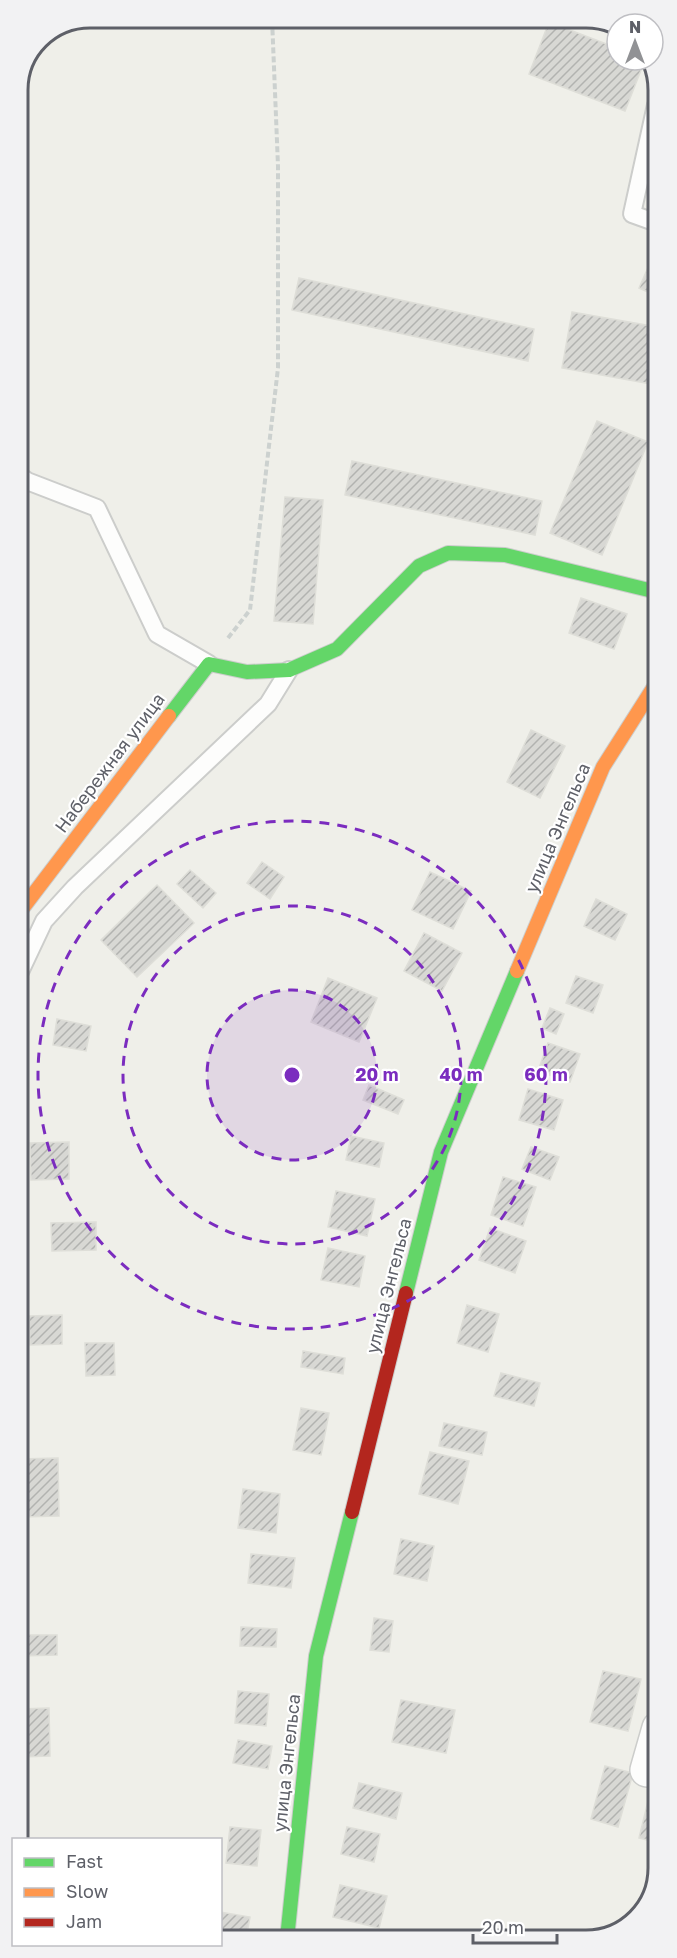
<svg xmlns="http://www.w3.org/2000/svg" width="677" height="1958" font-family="'Golos Text',sans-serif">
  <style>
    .building { fill: url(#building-hatch); stroke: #deded8; stroke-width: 1.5 }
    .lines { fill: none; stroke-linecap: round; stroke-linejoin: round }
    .lane-casing { stroke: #cccdcb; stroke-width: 20 }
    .street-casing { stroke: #cccdcb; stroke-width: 36 }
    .fast-casing { stroke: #cccdcc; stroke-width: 16 }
    .slow-casing { stroke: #cccdcc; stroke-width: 16 }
    .jam-casing { stroke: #cccdcc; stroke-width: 16 }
    .path { stroke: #ccd1cf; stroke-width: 4; stroke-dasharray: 6 3; stroke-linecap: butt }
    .lane { stroke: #fdfdfc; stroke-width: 16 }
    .street { stroke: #fdfdfc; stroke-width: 33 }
    .fast { stroke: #63d668; stroke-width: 14 }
    .slow { stroke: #ff974d; stroke-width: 14 }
    .jam { stroke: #b3261e; stroke-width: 14 }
    .ring { fill: none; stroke: #7b2cbf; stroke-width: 3; stroke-dasharray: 10 8 }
    .labels { text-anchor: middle; stroke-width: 4.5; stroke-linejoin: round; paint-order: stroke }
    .street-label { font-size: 18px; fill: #5e6068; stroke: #fff }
    .rim { fill: none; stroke: #5e6068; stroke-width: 3 }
    .centre { fill: #7b2cbf; stroke: #fff; stroke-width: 3 }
    .ring-label { font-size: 18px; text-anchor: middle; font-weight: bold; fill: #7b2cbf; stroke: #fff; stroke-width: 4.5; stroke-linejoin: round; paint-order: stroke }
  </style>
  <defs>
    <pattern id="building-hatch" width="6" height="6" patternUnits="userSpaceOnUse" patternTransform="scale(1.5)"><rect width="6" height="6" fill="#d8d8d4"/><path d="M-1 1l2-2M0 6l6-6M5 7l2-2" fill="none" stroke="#b2b3b0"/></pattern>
  </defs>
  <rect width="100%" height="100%" fill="#efefe9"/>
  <g class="building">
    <polygon points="549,22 617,48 617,60 645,60 625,111 529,74"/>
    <polygon points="657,247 657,296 639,288"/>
    <polygon points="299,278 534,329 528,361 292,310"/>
    <polygon points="572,312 657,327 657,385 562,368"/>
    <polygon points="597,421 648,442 602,555 550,533"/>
    <polygon points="352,461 542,501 535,535 345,495"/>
    <polygon points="285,497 323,500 313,624 274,621"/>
    <polygon points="581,598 627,614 614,649 569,633"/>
    <polygon points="531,730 565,746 540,798 507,782"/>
    <polygon points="657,742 657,757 652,755"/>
    <polygon points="262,862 284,877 270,899 247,883"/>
    <polygon points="190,870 216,893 203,908 177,884"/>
    <polygon points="430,872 471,891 453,929 412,910"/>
    <polygon points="157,885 194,923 137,977 101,940"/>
    <polygon points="596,899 627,914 615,940 584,926"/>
    <polygon points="424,933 462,953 442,991 404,971"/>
    <polygon points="576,976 603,985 593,1013 566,1003"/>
    <polygon points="328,978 377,998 359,1042 311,1022"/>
    <polygon points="550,1008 564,1014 556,1034 542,1028"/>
    <polygon points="57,1019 91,1026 86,1051 53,1045"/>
    <polygon points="548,1043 580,1054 570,1082 538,1071"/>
    <polygon points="369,1085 404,1100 398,1114 363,1100"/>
    <polygon points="528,1089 563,1100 554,1130 519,1120"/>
    <polygon points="351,1136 384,1143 379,1167 346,1160"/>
    <polygon points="69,1142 69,1179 31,1180 30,1143"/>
    <polygon points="531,1147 559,1157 550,1180 522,1169"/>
    <polygon points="503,1177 536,1187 523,1226 491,1215"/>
    <polygon points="336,1191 375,1199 367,1236 328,1227"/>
    <polygon points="96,1222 96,1250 52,1251 51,1223"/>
    <polygon points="490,1228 526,1241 515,1273 479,1260"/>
    <polygon points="328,1248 365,1256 359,1287 321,1280"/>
    <polygon points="467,1305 499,1314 488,1352 457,1343"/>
    <polygon points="62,1315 62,1344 30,1345 29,1316"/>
    <polygon points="85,1343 114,1343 115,1375 86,1376"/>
    <polygon points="303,1351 345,1358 343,1374 301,1367"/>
    <polygon points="501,1373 540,1383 534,1406 494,1396"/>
    <polygon points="301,1408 329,1413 321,1455 293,1450"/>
    <polygon points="444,1423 487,1432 482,1455 439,1446"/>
    <polygon points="430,1452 469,1461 458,1504 419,1494"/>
    <polygon points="58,1458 59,1516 20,1517 20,1459"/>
    <polygon points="243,1489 280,1494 276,1533 238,1528"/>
    <polygon points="401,1539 434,1546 427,1581 394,1574"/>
    <polygon points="251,1554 295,1558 291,1588 248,1583"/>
    <polygon points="374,1618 393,1621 389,1652 370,1650"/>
    <polygon points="241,1627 277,1629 276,1647 240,1646"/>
    <polygon points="20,1635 57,1635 57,1655 20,1656"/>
    <polygon points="603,1671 641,1679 628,1731 590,1722"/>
    <polygon points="238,1691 269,1694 266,1726 235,1723"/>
    <polygon points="401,1700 455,1710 446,1753 392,1742"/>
    <polygon points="49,1708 50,1756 20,1757 20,1709"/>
    <polygon points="238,1740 272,1746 268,1769 233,1763"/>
    <polygon points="605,1766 633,1773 618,1827 591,1819"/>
    <polygon points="359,1783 402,1793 396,1819 353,1808"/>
    <polygon points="651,1789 659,1791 659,1843 639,1838"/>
    <polygon points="230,1827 261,1830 257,1866 226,1863"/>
    <polygon points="347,1827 380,1834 374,1862 341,1854"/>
    <polygon points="340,1885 387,1896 379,1928 333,1917"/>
    <polygon points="220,1912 250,1917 246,1939 220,1938"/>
  </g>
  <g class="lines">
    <g class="lane-casing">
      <g id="lane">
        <polyline points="656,105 632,214 657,223"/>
        <polyline points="19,475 27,481 97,508 157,634 209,664"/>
        <polyline points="19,974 44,921 75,887 268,704 289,670"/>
      </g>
    </g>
    <g class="street-casing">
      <polyline id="street" points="647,1770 659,1728"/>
    </g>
    <g class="fast-casing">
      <g id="fast">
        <polyline points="169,716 209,664 247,672 289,670 337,649 419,566 448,553 505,555 657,592"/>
        <polyline points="406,1293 441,1152 517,971"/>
        <polyline points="287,1939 316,1656 352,1512"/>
      </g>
    </g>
    <g class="slow-casing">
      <g id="slow">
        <polyline points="19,913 169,716"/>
        <polyline points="517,971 603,767 657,682"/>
      </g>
    </g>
    <g class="jam-casing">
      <polyline id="jam" points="352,1512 406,1293"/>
    </g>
    <polyline class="path" points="228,638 250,610 278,368 278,166 272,18"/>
    <use href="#lane" class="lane"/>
    <use href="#street" class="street"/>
    <use href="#fast" class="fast"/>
    <use href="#slow" class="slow"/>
    <use href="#jam" class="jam"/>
  </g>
  <circle cx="292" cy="1075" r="85" fill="#7b2cbf" fill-opacity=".12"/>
  <g class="ring">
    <circle cx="292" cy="1075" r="85"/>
    <circle cx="292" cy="1075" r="169"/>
    <circle cx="292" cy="1075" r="254"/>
  </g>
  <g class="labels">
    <g class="street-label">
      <text transform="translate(110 763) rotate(-53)" y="6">Набережная улица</text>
      <text transform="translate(558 828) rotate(-67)" y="6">улица Энгельса</text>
      <text transform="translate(389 1286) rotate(-76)" y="6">улица Энгельса</text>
      <text transform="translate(287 1763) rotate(-84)" y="6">улица Энгельса</text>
    </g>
  </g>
  <path d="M0 0H677V1958H0ZM90 28H586A62 62 0 0 1 648 90V1868A62 62 0 0 1 586 1930H90A62 62 0 0 1 28 1868V90A62 62 0 0 1 90 28Z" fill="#f2f2f3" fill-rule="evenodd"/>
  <path class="rim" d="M90 28H586A62 62 0 0 1 648 90V1868A62 62 0 0 1 586 1930H90A62 62 0 0 1 28 1868V90A62 62 0 0 1 90 28Z"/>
  <circle cx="292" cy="1075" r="9" class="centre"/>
  <g class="ring-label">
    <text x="377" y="1081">20 m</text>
    <text x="461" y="1081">40 m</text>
    <text x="546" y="1081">60 m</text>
  </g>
  <rect x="12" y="1838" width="210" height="108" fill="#ffffff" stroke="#bfbfc3" stroke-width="1.5"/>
  <rect x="24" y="1858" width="30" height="9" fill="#63d668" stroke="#bfbfc3" stroke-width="1.5"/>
  <text x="66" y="1868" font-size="18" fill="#5e6068">Fast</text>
  <rect x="24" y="1888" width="30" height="9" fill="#ff974d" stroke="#bfbfc3" stroke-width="1.5"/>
  <text x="66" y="1898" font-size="18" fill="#5e6068">Slow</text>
  <rect x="24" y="1918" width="30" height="9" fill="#b3261e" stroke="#bfbfc3" stroke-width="1.5"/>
  <text x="66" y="1928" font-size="18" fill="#5e6068">Jam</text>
  <g transform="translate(635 42)"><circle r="28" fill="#ffffff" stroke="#bfbfc3" stroke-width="1.5"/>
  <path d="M0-4.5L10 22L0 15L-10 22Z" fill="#919295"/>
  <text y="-9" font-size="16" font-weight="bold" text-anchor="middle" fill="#5e6068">N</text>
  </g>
  <path d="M473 1934v9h84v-9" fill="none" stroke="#5e6068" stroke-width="3"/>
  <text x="482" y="1934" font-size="18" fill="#5e6068" stroke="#ffffff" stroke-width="4.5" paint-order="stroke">20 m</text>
</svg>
